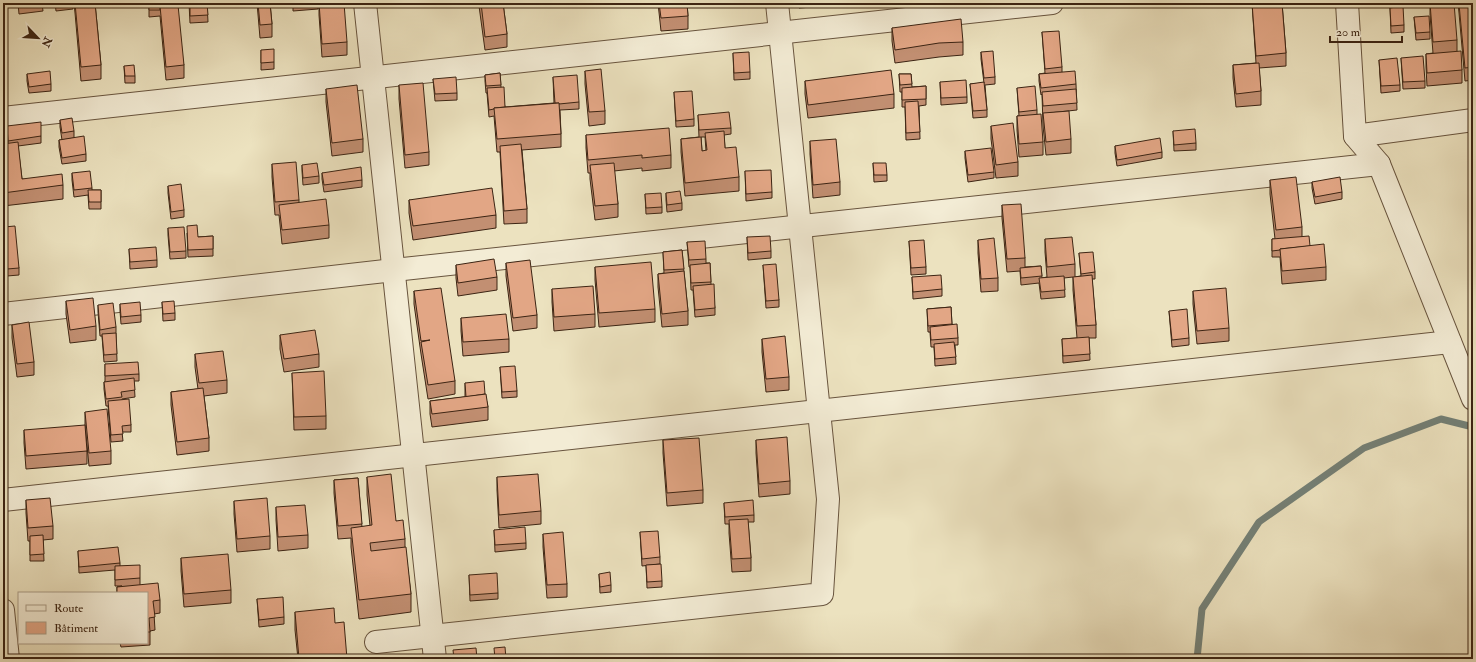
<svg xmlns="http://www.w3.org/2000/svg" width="1476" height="662" font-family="'IM FELL Double Pica',serif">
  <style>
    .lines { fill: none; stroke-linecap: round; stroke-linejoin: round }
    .stream { stroke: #748076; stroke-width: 7 }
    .minor-casing { stroke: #68543e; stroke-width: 24 }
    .minor { stroke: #f3ecd5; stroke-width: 22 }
    .wall { fill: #c28f72; stroke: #3c2413; fill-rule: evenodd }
    .building { fill: #e2a685; stroke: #3c2413 }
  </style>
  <rect width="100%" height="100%" fill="#ece2bf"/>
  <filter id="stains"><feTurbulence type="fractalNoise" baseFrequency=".005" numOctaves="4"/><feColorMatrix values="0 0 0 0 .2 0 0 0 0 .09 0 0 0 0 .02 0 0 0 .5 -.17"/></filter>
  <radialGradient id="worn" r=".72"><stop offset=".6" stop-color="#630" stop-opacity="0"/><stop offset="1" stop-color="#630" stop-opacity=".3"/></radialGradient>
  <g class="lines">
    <polyline class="stream" points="1197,659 1202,609 1259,522 1364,448 1441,419 1473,427"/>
    <g class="minor-casing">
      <g id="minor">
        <polyline points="365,3 435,659"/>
        <polyline points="1347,3 1355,136 1379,164 1473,399"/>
        <polyline points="3,118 1052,3"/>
        <polyline points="1355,136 1473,120"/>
        <polyline points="3,314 394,270 1379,164"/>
        <polyline points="3,500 1450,342"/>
        <polyline points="3,610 8,659"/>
        <polyline points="376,642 822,594 828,499 777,3"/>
      </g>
    </g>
    <use href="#minor" class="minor"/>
  </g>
  <g class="wall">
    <rect x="3" y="3" width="1" height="10"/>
    <polygon points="18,3 42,3 43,11 19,14"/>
    <polygon points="55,3 73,3 73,9 56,11"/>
    <polygon points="74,3 95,3 101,65 101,79 81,81 75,13"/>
    <polygon points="149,3 163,6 184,65 184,78 166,80 160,16 149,17"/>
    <polygon points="189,3 207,3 208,22 190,23"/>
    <polygon points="257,3 270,3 272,24 272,37 260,38"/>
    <polygon points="293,3 318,3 318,9 293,11"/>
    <polygon points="319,3 347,42 347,55 322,57 319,15"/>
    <polygon points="387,3 414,3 414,4 387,7"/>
    <polygon points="478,3 503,3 507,34 507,47 485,50 479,6 478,6"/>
    <polygon points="658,3 687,3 688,16 688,29 661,31"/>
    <polygon points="799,3 853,3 853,4 799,8"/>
    <polygon points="1252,3 1282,3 1286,53 1286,66 1259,68 1261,91 1261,105 1236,107 1233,78 1233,65 1256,63"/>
    <polygon points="1430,3 1457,40 1457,51 1462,70 1462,83 1427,86 1426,67 1426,54 1433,53 1430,15"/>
    <polygon points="1458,3 1473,3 1473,80 1465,81 1459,13"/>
    <polygon points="1390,8 1404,25 1404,32 1391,33"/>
    <polygon points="1414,17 1430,32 1430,39 1416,40"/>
    <polygon points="892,28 963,42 963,55 939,57 895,63 892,41"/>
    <polygon points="1042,32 1062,67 1062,72 1076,84 1077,110 1049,113 1071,139 1071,153 1046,155 1043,126 1042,94 1041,95 1039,81 1039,74 1045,73"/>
    <polygon points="261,50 274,62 274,69 261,70"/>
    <polygon points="981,52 995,77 995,84 985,85 987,110 987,117 973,118 970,84 984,83 981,59"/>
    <polygon points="733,53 750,72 750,79 734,80"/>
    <polygon points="1401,58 1425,81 1425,88 1403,89"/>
    <polygon points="1379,60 1400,85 1400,91 1381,93"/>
    <polygon points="124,66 135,76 135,83 125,83"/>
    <polygon points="585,71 605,111 605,124 589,126 585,84"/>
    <polygon points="500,73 501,87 505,107 554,103 553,77 579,102 579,109 560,110 561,134 561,147 522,150 527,209 527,223 504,224 500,152 497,152 494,116 489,117 487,93 486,93 485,81 485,75"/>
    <polygon points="27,74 51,84 51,91 29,93 27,81"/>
    <polygon points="899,74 911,74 912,87 926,86 926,105 919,106 920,139 906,140 905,107 902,107 902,92 900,92"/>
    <polygon points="433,79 457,93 457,100 435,101"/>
    <polygon points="805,81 894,94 894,108 808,118 805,94"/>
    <polygon points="940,82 967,97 967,103 941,105"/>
    <polygon points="399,85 429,152 429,165 405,168 399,99"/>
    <polygon points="1017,88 1037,110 1037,114 1043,142 1043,155 1019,157 1017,130 1017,116 1019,116"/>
    <polygon points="326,89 363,139 363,152 332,156 326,102"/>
    <polygon points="674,92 694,119 694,126 676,127"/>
    <path d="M698 115 731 128V134L724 135 725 148 739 177V191L685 196 681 152V139L699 137ZM701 137H705L706 151H702Z"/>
    <polygon points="60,120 74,131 74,138 62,140 86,154 86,161 62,164 59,147 59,140 62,140 60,127"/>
    <polygon points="7,126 41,136 41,143 18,146 22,179 63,185 63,199 3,206 3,144 8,143"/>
    <polygon points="991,126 1018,162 1018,176 996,178 991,139"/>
    <polygon points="1173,131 1196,143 1196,150 1174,151"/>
    <polygon points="586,135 671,155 671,168 642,171 642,168 614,171 618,204 618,217 595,220 590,179 590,173 588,173 586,148"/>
    <polygon points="810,141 840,182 840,195 813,198 810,154"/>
    <polygon points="1115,146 1162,152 1162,158 1117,166 1115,153"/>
    <polygon points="965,151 994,172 994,178 968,182 965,158"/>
    <polygon points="873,163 887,175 887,181 874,182"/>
    <polygon points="272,164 299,200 299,203 329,225 329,238 282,244 279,215 275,215 272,177"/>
    <polygon points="302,165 319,176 319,183 303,185 302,171"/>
    <polygon points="745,171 772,192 772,198 746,201"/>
    <polygon points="72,173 92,188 92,190 101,190 101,209 89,209 88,195 74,197 72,180"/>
    <polygon points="322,173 362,180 362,187 324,192 322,179"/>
    <polygon points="1270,180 1302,227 1302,237 1326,267 1326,280 1282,284 1280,257 1272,257 1272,239 1275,239 1270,194"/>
    <polygon points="1312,182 1342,192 1342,199 1315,204 1312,188"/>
    <polygon points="168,186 184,210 184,217 171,219 168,193"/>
    <polygon points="666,193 682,203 682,210 667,212 666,200"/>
    <polygon points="645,194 662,207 662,213 646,214"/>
    <polygon points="409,200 496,215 496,228 413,240 409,213"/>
    <polygon points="1002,205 1025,258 1025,267 1041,266 1042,278 1047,277 1045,252 1045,239 1075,264 1075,277 1081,276 1079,253 1095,272 1095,279 1092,279 1096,325 1096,338 1089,338 1090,360 1063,363 1062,339 1077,338 1073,290 1073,277 1064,278 1065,297 1041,299 1039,283 1021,285 1020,271 1007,272 1002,218"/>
    <polygon points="4,227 19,268 19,275 7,276"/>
    <polygon points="168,228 186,251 186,258 170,259 168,235"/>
    <polygon points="187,233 198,237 213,236 213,256 188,257"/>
    <polygon points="747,237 771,251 771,258 748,260"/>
    <polygon points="978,240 998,278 998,291 981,292 978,253"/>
    <polygon points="909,241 926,267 926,274 911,275"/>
    <polygon points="687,242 706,259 706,263 710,263 711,284 715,308 715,315 695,317 693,290 691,290 690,267 689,267"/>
    <polygon points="129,249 157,260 157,267 130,269"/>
    <polygon points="682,250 684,272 688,311 688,325 662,327 658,287 658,274 664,273 663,252"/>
    <polygon points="506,263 537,315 537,328 513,331 506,276"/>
    <polygon points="456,265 497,277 497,290 458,296 456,278"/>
    <polygon points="763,265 779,300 779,307 766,308"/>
    <polygon points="595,267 655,309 655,322 599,327 595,280"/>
    <polygon points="912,277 942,289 942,296 913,299"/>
    <polygon points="552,289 595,314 595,327 554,331 552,302"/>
    <polygon points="414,291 455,381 455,394 428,399 421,354 414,304"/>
    <polygon points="1193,291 1229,328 1229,341 1197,344 1193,304"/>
    <polygon points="66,301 96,326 96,340 70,343 66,314"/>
    <polygon points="162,302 175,313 175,320 163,321"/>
    <polygon points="120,304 141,315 141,322 121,324 120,311"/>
    <polygon points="98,305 116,327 116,334 117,361 104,362 102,336 100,336 98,312"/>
    <polygon points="951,307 952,325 958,338 958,345 955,345 956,364 935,366 934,347 931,347 930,332 928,332 927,309"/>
    <polygon points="1169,311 1189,338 1189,345 1172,347"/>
    <polygon points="461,318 509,339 509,352 463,356 461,331"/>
    <polygon points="12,325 34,362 34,375 17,377 12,338"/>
    <polygon points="280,335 319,354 319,367 284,372 280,349"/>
    <polygon points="762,339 789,377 789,390 766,392 762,352"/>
    <polygon points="195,354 227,380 227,393 204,396 209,438 209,451 177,455 171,405 171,392 198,389 195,367"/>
    <polygon points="105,364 139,374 139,381 134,381 135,397 122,399 131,425 131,432 122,432 123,441 111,442 108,406 106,406 104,389 104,382 105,382"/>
    <polygon points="500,367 517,391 517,397 502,398"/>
    <polygon points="292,373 326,416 326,429 294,430"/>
    <polygon points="465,383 485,394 488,407 488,420 432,427 430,414 430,401 465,397"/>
    <polygon points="85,412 111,451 111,464 89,466 85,425"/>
    <polygon points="24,430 87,451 87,464 26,469 24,443"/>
    <polygon points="663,440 703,490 703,503 667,506 663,453"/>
    <polygon points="756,440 790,481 790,494 759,497 756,453"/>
    <polygon points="367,477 396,521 405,539 405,547 411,594 411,612 359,619 351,547 351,538 338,539 334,493 334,480 358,478 362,527 370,526 367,495"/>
    <polygon points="497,477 541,511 541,524 499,528 497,490"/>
    <polygon points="26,500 53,526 53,539 43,540 44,561 30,561 30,541 28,541 26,513"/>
    <polygon points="234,501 270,536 270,549 237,552 234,514"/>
    <polygon points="724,503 754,515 754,522 748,522 751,558 751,571 732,572 729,533 729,524 725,524"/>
    <polygon points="276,507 308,535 308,548 278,551 276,520"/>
    <polygon points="494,530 526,543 526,549 495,552"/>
    <polygon points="640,532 660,557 660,564 642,566"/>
    <polygon points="543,534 567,584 567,597 547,598 543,547"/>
    <polygon points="78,551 120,563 120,566 140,578 140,585 160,600 160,613 154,614 155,630 150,631 150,645 121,647 120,643 147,643 147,593 117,593 117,587 122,586 115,586 115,570 79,573"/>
    <polygon points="181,558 231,590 231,603 184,607 181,571"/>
    <polygon points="646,565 662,581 662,587 647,588"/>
    <polygon points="599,574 611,585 611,592 600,593"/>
    <polygon points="469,575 498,593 498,599 470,601"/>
    <polygon points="257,599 284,617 284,624 259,627"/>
    <polygon points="295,612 347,659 298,659 295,630"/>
  </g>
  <g class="building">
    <polygon points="19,3 42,3 43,4 19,7"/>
    <polygon points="56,3 68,3 56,4"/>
    <polygon points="75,3 95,3 101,65 81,67"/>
    <polygon points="149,3 163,3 163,6 160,6 160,10 149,10"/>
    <polygon points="190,3 207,3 208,15 190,16"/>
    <polygon points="258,3 270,3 272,24 260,25"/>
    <polygon points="293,3 307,3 293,4"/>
    <polygon points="319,3 344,3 347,42 322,44"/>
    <polygon points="481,3 503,3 507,34 485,37"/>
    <polygon points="659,3 687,3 688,16 661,18"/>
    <polygon points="1252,3 1282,3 1286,53 1256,56"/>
    <polygon points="1430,3 1454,3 1457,40 1433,42"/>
    <polygon points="1458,3 1466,3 1459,4 1459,7"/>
    <polygon points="1466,3 1473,3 1473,67 1465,68 1459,4"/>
    <polygon points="178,5 184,65 166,67 160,6"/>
    <polygon points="1403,6 1404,25 1391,26 1390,8"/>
    <polygon points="1429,16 1430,32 1416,33 1414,17"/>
    <polygon points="961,19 963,42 939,43 895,50 892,28"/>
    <polygon points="1059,31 1062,67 1045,69 1042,32"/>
    <polygon points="274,49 274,62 261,63 261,50"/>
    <polygon points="993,51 995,77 984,78 981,52"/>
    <polygon points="1461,51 1462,70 1427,73 1426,54"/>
    <polygon points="749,52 750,72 734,73 733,53"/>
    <polygon points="1423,56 1425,81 1403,82 1401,58"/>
    <polygon points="1397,58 1400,85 1381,86 1379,60"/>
    <polygon points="1259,63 1261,91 1236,94 1233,65"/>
    <polygon points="134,65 135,76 125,76 124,66"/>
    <polygon points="601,69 605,111 589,112 585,71"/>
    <polygon points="891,70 894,94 808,105 805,81"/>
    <polygon points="50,71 51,84 29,87 27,74"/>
    <polygon points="1075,71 1076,84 1041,88 1039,74"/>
    <polygon points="500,73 501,85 486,86 485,75"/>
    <polygon points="899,74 911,74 912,84 900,85"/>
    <polygon points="577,75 579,102 559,104 559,103 555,103 553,77"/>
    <polygon points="456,77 457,93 435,94 433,79"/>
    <polygon points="966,80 967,97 941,98 940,82"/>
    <polygon points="984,82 987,110 973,111 970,84"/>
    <polygon points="423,83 429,152 405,155 399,85"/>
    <polygon points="357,85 363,139 332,143 326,89"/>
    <polygon points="926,86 926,99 902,100 902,88"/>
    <polygon points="1035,86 1037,110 1019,112 1017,88"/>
    <polygon points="504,87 505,107 494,108 494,109 489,110 487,88"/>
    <polygon points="1076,89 1077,103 1043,106 1042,92"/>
    <polygon points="692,91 694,119 676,121 674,92"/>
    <polygon points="918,101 920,132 906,133 905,102"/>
    <polygon points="559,103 561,134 497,139 494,108"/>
    <polygon points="1069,111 1071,139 1046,142 1043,113"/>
    <polygon points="729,112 731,128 699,130 698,115"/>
    <polygon points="1041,114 1043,142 1019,144 1017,116"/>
    <polygon points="72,118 74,131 62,133 60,120"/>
    <polygon points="41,122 41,136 8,141 7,126"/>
    <polygon points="1013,123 1018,162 996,165 991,126"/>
    <polygon points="669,128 671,155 642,158 642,155 588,160 586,135"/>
    <polygon points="1195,129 1196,143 1174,145 1173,131"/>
    <polygon points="724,131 725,148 736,147 739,177 685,183 681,139 701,137 702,151 707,150 705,133"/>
    <polygon points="84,136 86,154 62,158 59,140"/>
    <polygon points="1160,138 1162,152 1117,160 1115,146"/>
    <polygon points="836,139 840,182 813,185 810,141"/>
    <polygon points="18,142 22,179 62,174 63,185 3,193 3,144"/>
    <polygon points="521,144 527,209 504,211 500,146"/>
    <polygon points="991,148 994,172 968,175 965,151"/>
    <polygon points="296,162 299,200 275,202 272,164"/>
    <polygon points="317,163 319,176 303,178 302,165"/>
    <polygon points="614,163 618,204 595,206 590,165"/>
    <polygon points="873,163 886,163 887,175 874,175"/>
    <polygon points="361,167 362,180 324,185 322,173"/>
    <polygon points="771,170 772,192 746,194 745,171"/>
    <polygon points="90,171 92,188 74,190 72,173"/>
    <polygon points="1296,177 1302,227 1276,230 1270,180"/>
    <polygon points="1340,177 1342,192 1315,197 1312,182"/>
    <polygon points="181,184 184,210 171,212 168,186"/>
    <polygon points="492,188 496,215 413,226 409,200"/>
    <polygon points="88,190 101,190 101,202 89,202"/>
    <polygon points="680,191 682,203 667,205 666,193"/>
    <polygon points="661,193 662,207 646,208 645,194"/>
    <polygon points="326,199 329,225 282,230 279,205"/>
    <polygon points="1021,204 1025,258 1007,259 1002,205"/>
    <polygon points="197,225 198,237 213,236 213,249 188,250 187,226"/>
    <polygon points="15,226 19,268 7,269 4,227"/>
    <polygon points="184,227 186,251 170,252 168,228"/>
    <polygon points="770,236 771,251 748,253 747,237"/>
    <polygon points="1309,236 1310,246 1280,249 1280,250 1272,251 1272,239"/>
    <polygon points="1072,237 1075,264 1047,267 1045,239"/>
    <polygon points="994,238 998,278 981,279 978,240"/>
    <polygon points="924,240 926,267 911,268 909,241"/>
    <polygon points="705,241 706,259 689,260 687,242"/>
    <polygon points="1324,244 1326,267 1282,271 1280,249"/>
    <polygon points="156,247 157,260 130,262 129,249"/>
    <polygon points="682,250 684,269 664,270 663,252"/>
    <polygon points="1093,252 1095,272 1081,274 1079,253"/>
    <polygon points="494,259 497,277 458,283 456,265"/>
    <polygon points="530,260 537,315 513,318 506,263"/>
    <polygon points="651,262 655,309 599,313 595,267"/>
    <polygon points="710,263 711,282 691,283 690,265"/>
    <polygon points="776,264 779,300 766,301 763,265"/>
    <polygon points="1041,266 1042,276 1021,278 1020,268"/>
    <polygon points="684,271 688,311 662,314 658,274"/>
    <polygon points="941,275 942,289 913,292 912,277"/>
    <polygon points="1092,275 1096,325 1077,326 1073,277"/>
    <polygon points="1064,276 1065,290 1041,292 1039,278"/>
    <polygon points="714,284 715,308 695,310 693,286"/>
    <polygon points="593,286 595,314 554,317 552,289"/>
    <polygon points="441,288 455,381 428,385 421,342 430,340 421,341 414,291"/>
    <polygon points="1226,288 1229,328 1197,331 1193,291"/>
    <polygon points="93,298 96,326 70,330 66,301"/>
    <polygon points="174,301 175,313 163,314 162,302"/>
    <polygon points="140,302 141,315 121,317 120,304"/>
    <polygon points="113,303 116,327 100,330 98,305"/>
    <polygon points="951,307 952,324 928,326 927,309"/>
    <polygon points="1187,309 1189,338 1172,340 1169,311"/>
    <polygon points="506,314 509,339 463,342 461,318"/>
    <polygon points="29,322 34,362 17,364 12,325"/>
    <polygon points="957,324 958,338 931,340 930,327"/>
    <polygon points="315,330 319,354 284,359 280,335"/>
    <polygon points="116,333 117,354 104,355 102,334"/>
    <polygon points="785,336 789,377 766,379 762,339"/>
    <polygon points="1089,337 1090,354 1063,356 1062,339"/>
    <polygon points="954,342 956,357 935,359 934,344"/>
    <polygon points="223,351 227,380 199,383 195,354"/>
    <polygon points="138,362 139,374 105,376 105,364"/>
    <polygon points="515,366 517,391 502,392 500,367"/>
    <polygon points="324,371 326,416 294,417 292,373"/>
    <polygon points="134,378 135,390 121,392 122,397 106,399 104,382"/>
    <polygon points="484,381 485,394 466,397 465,383"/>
    <polygon points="203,388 209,438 177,442 171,392"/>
    <polygon points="486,394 488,407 432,414 430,401"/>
    <polygon points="129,399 131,425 122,426 123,434 111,435 108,401"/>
    <polygon points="107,409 111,451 89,453 85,412"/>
    <polygon points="85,425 87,451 26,456 24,430"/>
    <polygon points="787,437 790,481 759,484 756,440"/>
    <polygon points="699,438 703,490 667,493 663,440"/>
    <polygon points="391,474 396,521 403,520 405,539 370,543 371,551 406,547 411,594 359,600 351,528 372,525 367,477"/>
    <polygon points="538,474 541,511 499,515 497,477"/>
    <polygon points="358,478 362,524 338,526 334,480"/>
    <polygon points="50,498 53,526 28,528 26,500"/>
    <polygon points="267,498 270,536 237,539 234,501"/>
    <polygon points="753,500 754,515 725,517 724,503"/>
    <polygon points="305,505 308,535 278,537 276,507"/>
    <polygon points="748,519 751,558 732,559 729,520"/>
    <polygon points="525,527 526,543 495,545 494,530"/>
    <polygon points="658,531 660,557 642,559 640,532"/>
    <polygon points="563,532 567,584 547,585 543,534"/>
    <polygon points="43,535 44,554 30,555 30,536"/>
    <polygon points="118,547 120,563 79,567 78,551"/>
    <polygon points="228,554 231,590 184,594 181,558"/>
    <polygon points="661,564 662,581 647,582 646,565"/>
    <polygon points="140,565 140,578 115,580 115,566"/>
    <polygon points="610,572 611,585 600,587 599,574"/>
    <polygon points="497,573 498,593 470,595 469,575"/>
    <polygon points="158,583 160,600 153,601 155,617 149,618 150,632 147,632 147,593 117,593 117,587"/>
    <polygon points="283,597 284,617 259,620 257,599"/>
    <polygon points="334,608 335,623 344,622 347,659 299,659 295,612"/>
    <polygon points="505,647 506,659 495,659 494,648"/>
    <polygon points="476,648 477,659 454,659 453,650"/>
  </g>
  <rect width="1476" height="662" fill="none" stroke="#ece2bf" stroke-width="16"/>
  <rect x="4" y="4" width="1468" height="654" fill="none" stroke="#3c2413" stroke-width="2"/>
  <rect x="8" y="8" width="1460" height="646" fill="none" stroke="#3c2413"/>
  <rect x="18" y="592" width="130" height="52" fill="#f3ecd5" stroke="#aa9c87"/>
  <rect x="26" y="605" width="20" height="6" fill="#f3ecd5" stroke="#aa9c87"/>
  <text x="54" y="612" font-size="12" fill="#3c2413">Route</text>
  <rect x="26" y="622" width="20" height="12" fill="#e2a685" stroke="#aa9c87"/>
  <text x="54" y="632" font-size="12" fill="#3c2413">Bâtiment</text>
  <g transform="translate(38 38) rotate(115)" stroke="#f3ecd5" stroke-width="3" paint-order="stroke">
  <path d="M0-3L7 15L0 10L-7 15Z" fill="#3c2413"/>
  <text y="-6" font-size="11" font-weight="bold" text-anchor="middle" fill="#3c2413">N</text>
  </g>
  <path d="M1330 36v6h72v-6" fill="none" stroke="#3c2413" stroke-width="2"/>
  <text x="1336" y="36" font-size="12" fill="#3c2413" stroke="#f3ecd5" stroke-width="3" paint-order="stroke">20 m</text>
  <rect width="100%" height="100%" filter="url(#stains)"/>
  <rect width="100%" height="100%" fill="url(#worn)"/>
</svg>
